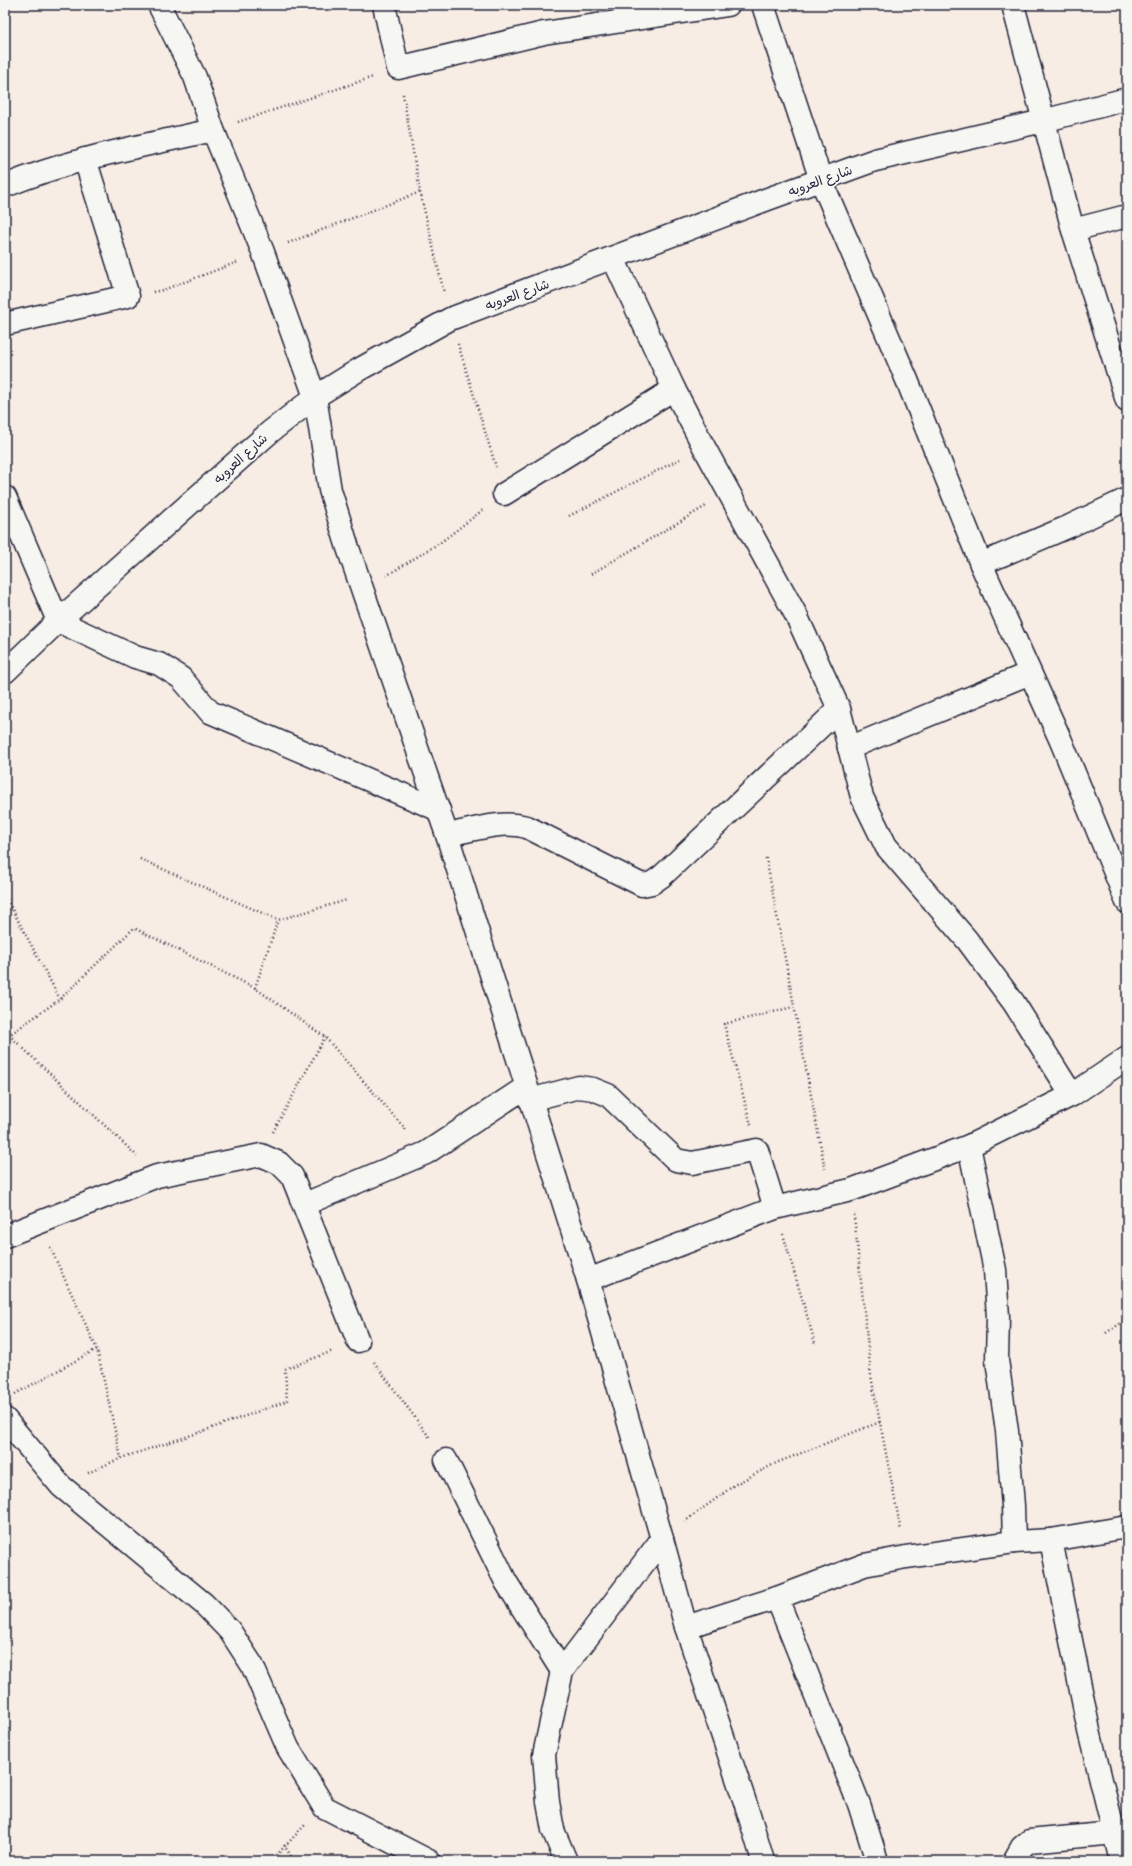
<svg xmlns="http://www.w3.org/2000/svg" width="1132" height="1866" font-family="'Balsamiq Sans','Playpen Sans Arabic',sans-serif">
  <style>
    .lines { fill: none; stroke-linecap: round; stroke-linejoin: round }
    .minor-casing { stroke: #22223b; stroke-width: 25 }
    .path { stroke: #22223b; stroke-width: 2.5; stroke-dasharray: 1 3; stroke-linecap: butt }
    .minor { stroke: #f6f6f2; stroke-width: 22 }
    .labels { text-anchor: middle; stroke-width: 3.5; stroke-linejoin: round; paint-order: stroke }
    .street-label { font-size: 13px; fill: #22223b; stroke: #f6f6f2 }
  </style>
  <rect width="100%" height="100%" fill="#f7ede4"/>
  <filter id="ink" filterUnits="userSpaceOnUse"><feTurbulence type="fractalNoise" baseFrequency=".025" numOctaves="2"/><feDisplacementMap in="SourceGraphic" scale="8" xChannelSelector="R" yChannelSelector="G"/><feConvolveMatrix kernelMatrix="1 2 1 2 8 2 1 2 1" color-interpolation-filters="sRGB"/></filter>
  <g filter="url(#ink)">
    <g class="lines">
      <g class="minor-casing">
        <g id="minor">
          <polyline points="159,5 195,77 213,130 263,252 315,397 330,490 348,548 447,835 588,1280 662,1539 686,1627 748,1811 763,1861"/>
          <polyline points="384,5 398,68 544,33 728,5"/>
          <polyline points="763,5 821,180 907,380 981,564 1061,741 1127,902"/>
          <polyline points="1013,5 1073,230 1127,401"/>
          <path d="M5 186C72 158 143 146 213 130"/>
          <polyline points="1073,230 1127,216"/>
          <polyline points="613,258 674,389 704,447 796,615 839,709 862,797 886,846 967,940 1014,1003 1072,1095"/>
          <polyline points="5,324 128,296 85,159"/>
          <polyline points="504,494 674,389"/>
          <polyline points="5,497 58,621 135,657 159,664 181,678 210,712 439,810"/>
          <polyline points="981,564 1070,526 1127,499"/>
          <polyline points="5,672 58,621 270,432 315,397 360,369 450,319 765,200 875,160 1043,121 1127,99"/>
          <polyline points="849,748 1030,673"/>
          <path d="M447 835C474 830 500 820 527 827L642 885 652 883 662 876 839 709"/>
          <polyline points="530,1100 579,1087 593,1089 608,1095 676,1160 692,1163 757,1150 775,1208"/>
          <polyline points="969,1146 995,1270 998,1317 997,1360 1007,1431 1013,1506 1014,1542"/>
          <polyline points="305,1204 426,1153 526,1087"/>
          <polyline points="5,1236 157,1176 261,1155 279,1163 292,1176 358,1341"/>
          <polyline points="588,1280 775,1208 851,1190 969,1146 1072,1095 1127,1058"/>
          <polyline points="5,1419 61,1486 204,1604 230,1631 252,1665 288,1748 324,1807 429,1861"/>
          <polyline points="446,1460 506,1582 562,1671"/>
          <polyline points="1051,1540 1089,1731 1121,1861"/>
          <polyline points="777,1598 859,1804 877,1861"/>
          <polyline points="686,1627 777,1598 864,1565 906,1557 1014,1542 1051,1540 1127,1527"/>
          <polyline points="566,1861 553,1830 548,1802 544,1755 562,1671 662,1539"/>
          <polyline points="1014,1861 1022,1847 1029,1841 1114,1833"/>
        </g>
      </g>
      <g class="path">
        <polyline points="403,94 420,192 444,293"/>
        <polyline points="238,122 373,77"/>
        <polyline points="288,243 420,192"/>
        <polyline points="153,292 163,290 238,262"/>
        <polyline points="458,344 496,467"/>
        <polyline points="569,516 680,459"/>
        <polyline points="591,574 706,506"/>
        <polyline points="386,576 441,542 484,509"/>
        <polyline points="766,858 825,1169"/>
        <polyline points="140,859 278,920 347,900"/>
        <polyline points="5,896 60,999"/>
        <polyline points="255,988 278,920"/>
        <polyline points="9,1035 137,1156"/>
        <polyline points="5,1038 60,999 134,928 255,988 325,1037 407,1131"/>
        <polyline points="751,1125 724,1024 793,1007"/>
        <polyline points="273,1132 325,1037"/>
        <polyline points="854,1215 871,1376 901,1531"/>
        <polyline points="783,1234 815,1343"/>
        <polyline points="50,1247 97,1349 121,1458"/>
        <polyline points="1106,1333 1127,1319"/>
        <polyline points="374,1362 430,1438"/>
        <polyline points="15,1394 97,1349"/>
        <polyline points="88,1473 121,1458 198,1433 287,1401 285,1369 333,1351"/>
        <polyline points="684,1522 736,1484 776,1463 880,1422"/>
        <polyline points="284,1845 294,1861"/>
        <polyline points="271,1861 305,1825"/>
      </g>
      <use href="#minor" class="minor"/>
    </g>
  </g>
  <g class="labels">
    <g class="street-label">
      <text transform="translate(820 180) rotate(-20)" y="5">شارع العروبه</text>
      <text transform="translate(517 294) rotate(-20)" y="5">شارع العروبه</text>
      <text transform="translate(240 458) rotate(-42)" y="5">شارع العروبه</text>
    </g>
  </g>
  <rect width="1132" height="1866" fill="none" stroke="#f6f6f2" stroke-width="20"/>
  <rect x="10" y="10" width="1112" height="1846" fill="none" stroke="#22223b" stroke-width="1.5" filter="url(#ink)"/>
</svg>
